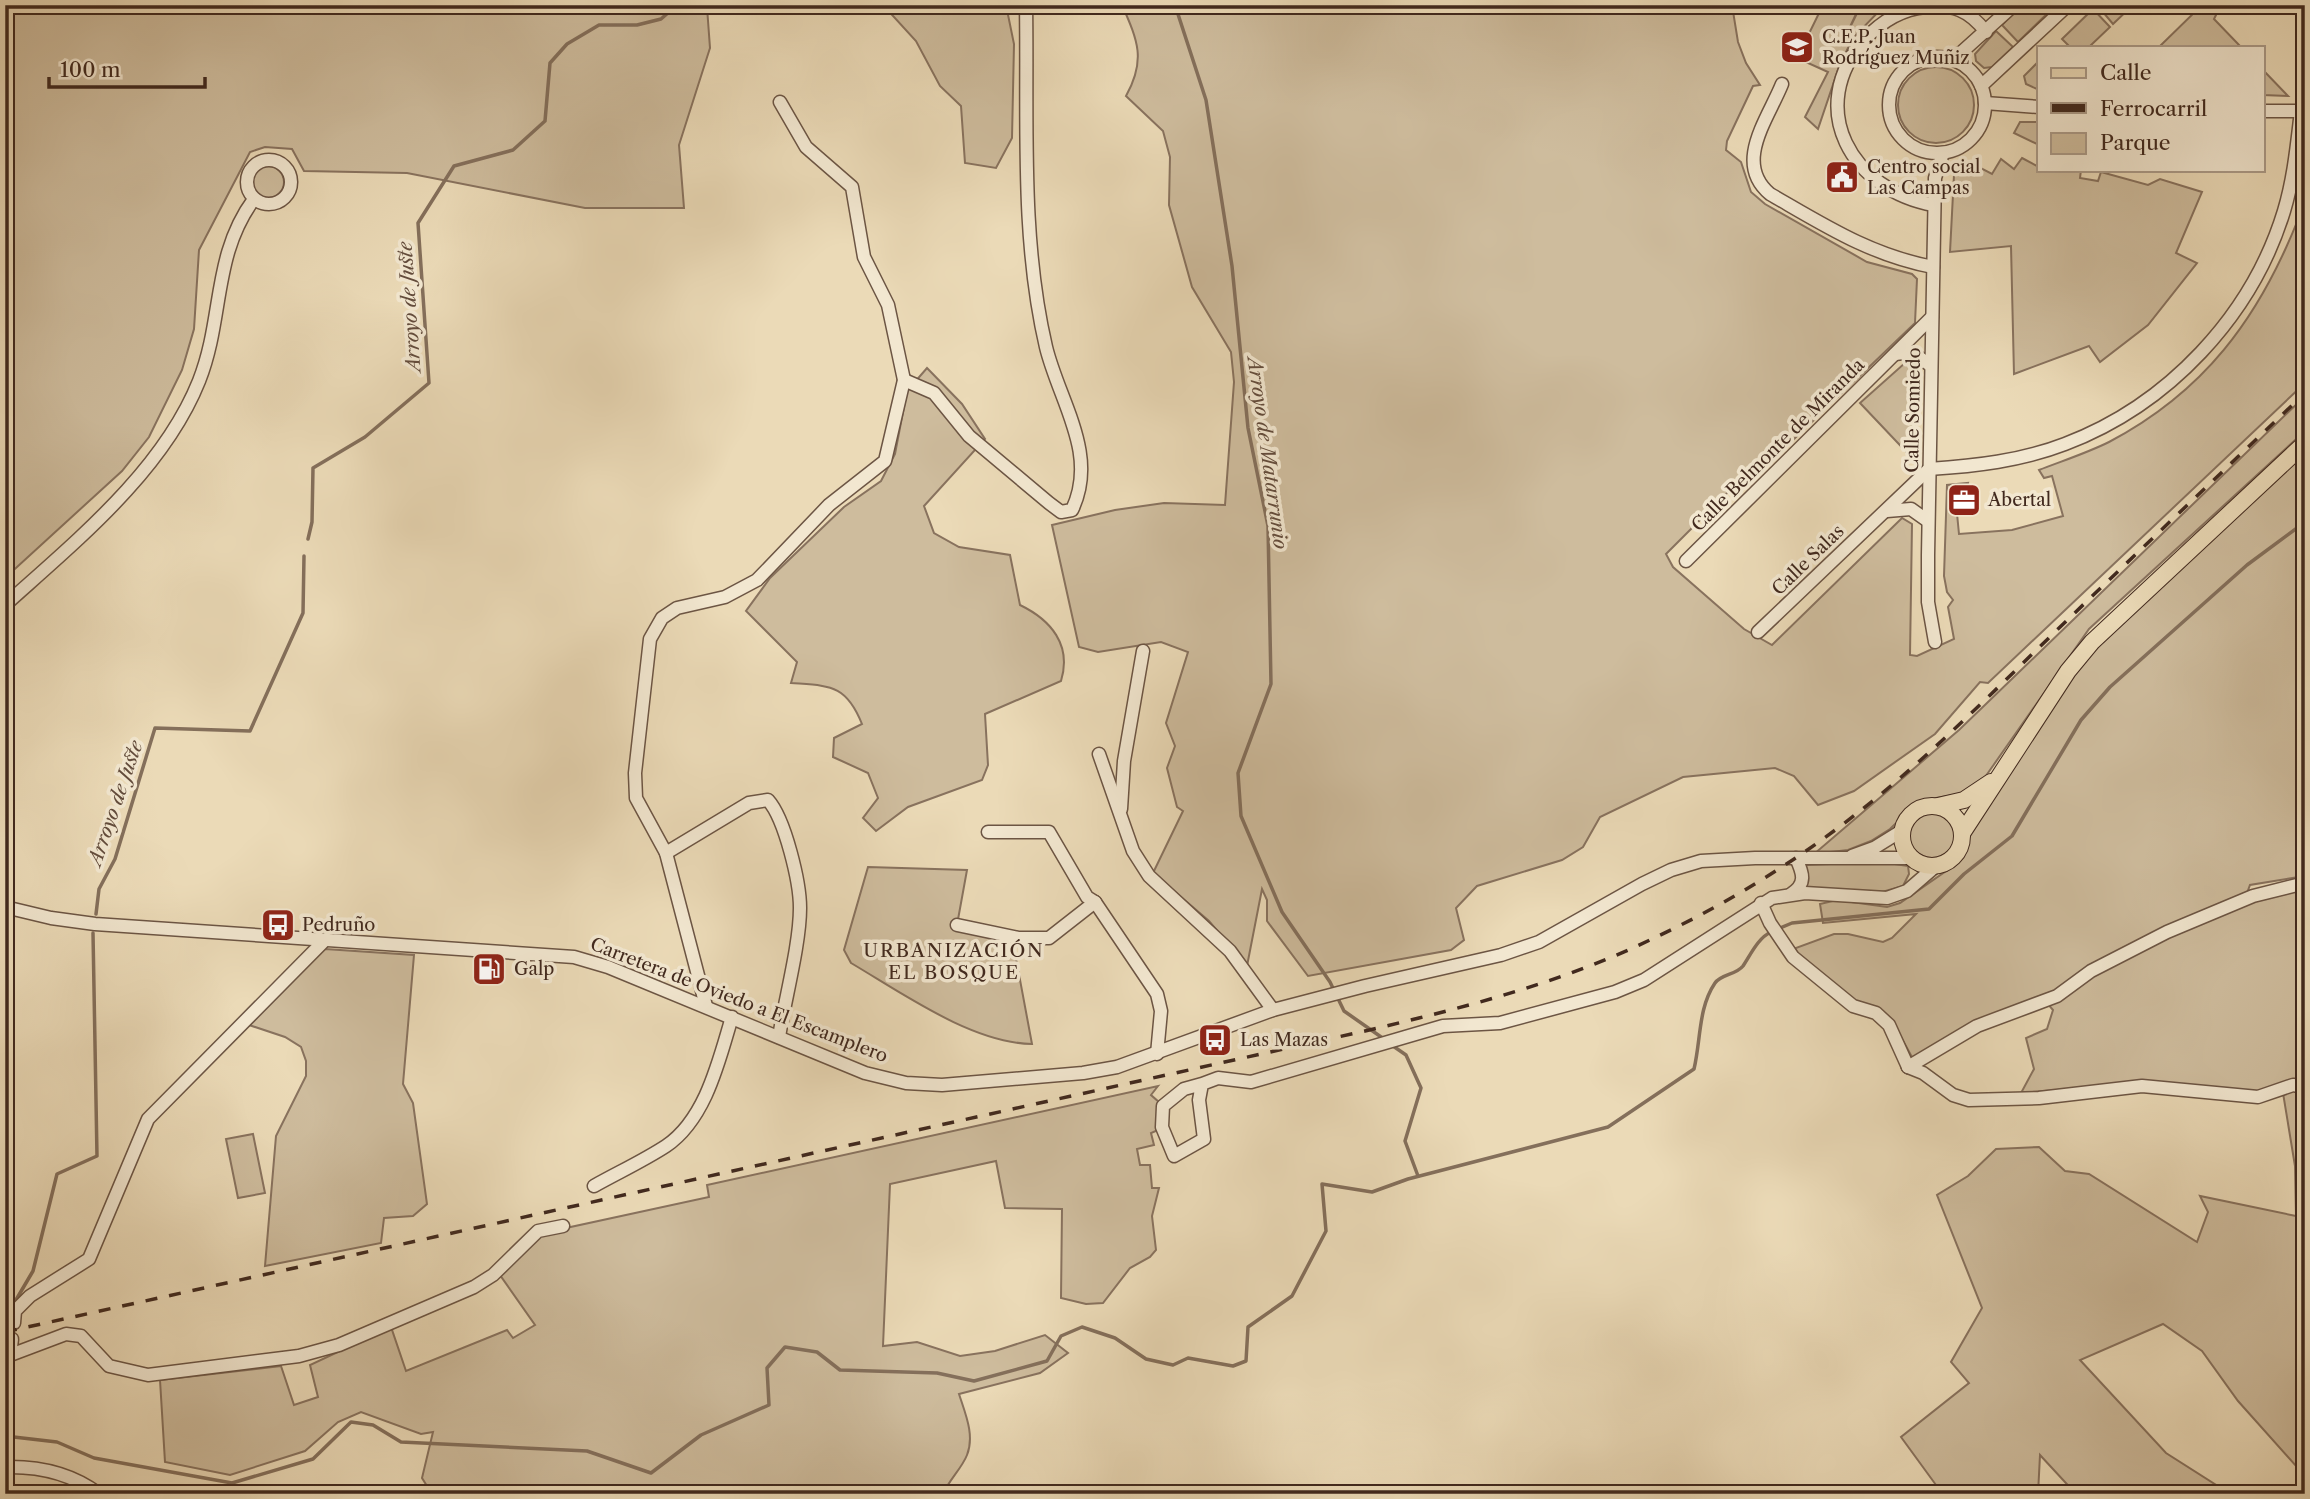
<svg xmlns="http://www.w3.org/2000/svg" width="2310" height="1499" font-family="'Libre Caslon Text',serif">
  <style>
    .green { fill: #cebc9d; stroke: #88725e; stroke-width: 2 }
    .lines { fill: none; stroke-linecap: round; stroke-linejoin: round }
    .stream { stroke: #846f5b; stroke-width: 3.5 }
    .minor-casing { stroke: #6c5544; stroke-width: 15 }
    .major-casing { stroke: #41291e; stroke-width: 18 }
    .minor { stroke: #f2e7d0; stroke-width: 12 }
    .major { stroke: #ebdab7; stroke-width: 16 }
    .rail { stroke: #41291e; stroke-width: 3.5; stroke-dasharray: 12 12; stroke-linecap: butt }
    .labels { text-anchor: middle; stroke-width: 7; stroke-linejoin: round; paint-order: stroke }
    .poi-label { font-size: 18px; fill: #41291e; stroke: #f2e7d0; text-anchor: start }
    .street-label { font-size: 18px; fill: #41291e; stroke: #f2e7d0 }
    .water-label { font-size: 19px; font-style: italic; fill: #634c3c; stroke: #f2e7d0 }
    .neighbourhood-label { font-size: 19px; letter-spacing: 2px; fill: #41291e; stroke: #f2e7d0 }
  </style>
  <rect width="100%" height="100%" fill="#ebdab7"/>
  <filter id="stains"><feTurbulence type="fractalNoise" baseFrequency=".00286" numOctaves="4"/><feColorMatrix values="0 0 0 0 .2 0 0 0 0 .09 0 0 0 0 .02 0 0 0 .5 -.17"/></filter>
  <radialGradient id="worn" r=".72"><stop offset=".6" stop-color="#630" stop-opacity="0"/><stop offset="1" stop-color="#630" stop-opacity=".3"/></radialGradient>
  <g class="green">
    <polygon points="5,5 722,5 707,7 710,48 679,145 684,208 585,208 407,173 304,171 292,149 265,147 250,152 199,250 194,329 182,370 149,437 122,471 5,578"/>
    <polygon points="883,5 1006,5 1014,44 1012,138 996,168 965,163 961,106 940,86 916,41"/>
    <path d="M1122 5H1732L1738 42 1746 63 1760 85 1753 86 1727 141 1726 150 1741 162 1751 192 1765 204 1867 262 1912 274 1917 279 1915 323 1742 489 1733 487 1666 554 1673 567 1744 629 1772 645 1902 518 1912 524 1910 655 1917 656 1954 639 1948 607 1953 600 1947 592 1944 576 1947 485 1968 483 1966 491 1955 493 1959 534 2012 530 2063 516 2052 476 2044 478 2039 470C2062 461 2087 453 2109 442 2204 392 2258 319 2297 222L2301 221 2305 225 2301 238 2305 239V383L1988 683 1980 682 1935 734 1854 791 1818 805 1794 776 1775 768 1683 777 1600 817 1583 847 1562 860 1477 886 1456 908 1464 940 1451 950 1308 976 1267 921V900L1262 889 1247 966 1209 921 1153 873 1183 811 1177 807 1167 768 1175 746 1166 723 1188 652 1161 642 1098 652 1079 647 1052 525 1115 510 1164 503 1225 505 1234 382 1231 352 1192 287 1169 205 1170 157 1163 131 1126 96C1146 60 1138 41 1122 5Z"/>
    <polygon points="1823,5 1841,5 1857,12 1841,46 1861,5 1885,5 1853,38 1840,64 1818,129 1805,117 1828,72 1797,58"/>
    <polygon points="2022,5 2056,5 2018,42 2002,25"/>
    <polygon points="2097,5 2133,5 2113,24"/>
    <polygon points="2202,5 2216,15 2214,19 2241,47 2159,47"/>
    <polygon points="2093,9 2110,27 2089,47 2070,47 2062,39"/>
    <polygon points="1996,31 2013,47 1992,67 1984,68 1976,61 1975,54"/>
    <polygon points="2039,61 2039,90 2026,84 2024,76"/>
    <circle cx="1936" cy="105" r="38"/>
    <polygon points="2263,70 2288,96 2263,95"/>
    <polygon points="2020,122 2039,122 2039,145 2014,133"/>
    <polygon points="2022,158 2039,167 2039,170 2081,170 2080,178 2098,181 2101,172 2148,185 2160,179 2202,192 2176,253 2197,263 2148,325 2100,362 2089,346 2014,374 2011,246 1950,252 1954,175 1975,165 1992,174 2001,159 2014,169"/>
    <circle cx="268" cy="182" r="16"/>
    <polygon points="1906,362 1913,364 1916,371 1914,460 1860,403"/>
    <path d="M927 368 962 404 985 439 924 506 934 533 959 547 1010 555 1020 605C1051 620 1072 645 1061 681L985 714 988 765 982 780 908 807 876 831 863 818 878 798 868 773 833 757 834 738 862 724C846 684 830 686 791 683L797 662 746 611 770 578 844 507 881 481 895 454 907 391Z"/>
    <polygon points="2305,396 2305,431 2089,629 1983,780 1959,794 1919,801 1890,829 1871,841 1848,850 1814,854 1959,730"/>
    <polygon points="2305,450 2305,876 2250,885 2247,893 2051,995 1968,1025 1913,1059 1894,1024 1851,999 1793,949 1834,934 1848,934 1883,942 1892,938 1916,914 1823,923 1820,904 1837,900 1887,907 1900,903 1959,862 1969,844 1965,838 2081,663"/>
    <circle cx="1932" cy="835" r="23"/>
    <polygon points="1881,862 1908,866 1909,874 1903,886 1882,892 1806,888 1805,865"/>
    <path d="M868 867 967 870 957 925 1012 937 1032 1044C972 1043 902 993 851 963L844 950Z"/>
    <path d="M2305 885V1083L2256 1092 2143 1083 2021 1093 2034 1069 2026 1038 2047 1029 2053 1010 2047 1003C2129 954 2212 910 2305 885Z"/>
    <polygon points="325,949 414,955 403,1084 413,1103 427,1204 413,1216 384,1218 381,1243 265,1266 276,1136 306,1076 306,1061 301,1047 285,1037 249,1025"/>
    <path d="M1158 1086 1151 1095 1160 1103 1158 1130 1151 1133 1154 1145 1137 1149 1140 1165H1150L1152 1188H1159L1152 1216 1156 1250 1150 1257 1130 1268 1103 1303 1086 1304 1061 1298 1062 1209 1005 1208 996 1161 890 1184 883 1346 917 1342 960 1356 995 1351 1045 1335 1068 1353 1040 1373 959 1394C965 1413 975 1435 967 1455 962 1468 949 1480 943 1494H432L422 1478 433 1432 421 1434 361 1412 338 1422 305 1451 230 1475 165 1462 160 1380 281 1366 294 1405 318 1397 310 1365 391 1327 406 1371 507 1330 513 1338 535 1325 500 1275 543 1233 709 1197 707 1185Z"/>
    <polygon points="2294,1089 2305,1091 2305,1476 2238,1401 2202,1351 2163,1324 2080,1360 2166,1453 2224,1490 2223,1494 2076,1494 2040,1455 2038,1494 1936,1494 1936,1485 1901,1437 1969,1383 1951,1362 1982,1308 1937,1195 1968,1176 1996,1149 2039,1147 2065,1171 2089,1174 2197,1242 2208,1212 2200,1196 2296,1216 2295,1166 2283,1093"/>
    <polygon points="253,1134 265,1193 238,1198 226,1139"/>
  </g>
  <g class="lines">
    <g class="stream">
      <polyline points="1175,5 1206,100 1232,266 1248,428 1268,526 1271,684 1238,773 1241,816 1282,912 1330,982 1344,1011 1384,1039"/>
      <polyline points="308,539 312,522 313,468 365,437 429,383 418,223 454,166 513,150 545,121 550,63 567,44 599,25 637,25 661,19 677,5"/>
      <polyline points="96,914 99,889 115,859 155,728 250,731 303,613 304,556"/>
      <polyline points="1778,929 1792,923 1929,909 1964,874 2012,836 2081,720 2110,687 2247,565 2305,522"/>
      <polyline points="1393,1046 1406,1055 1421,1088 1405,1141 1418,1176"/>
      <polyline points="13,1305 33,1271 57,1174 97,1156 93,933"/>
      <polyline points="5,1364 11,1435"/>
      <path d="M5 1436 57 1442 94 1458 232 1483 313 1459 351 1422 373 1425 401 1442 587 1451 651 1473 701 1435 769 1405 767 1368 785 1347 817 1352 840 1370 937 1373 974 1381 1047 1361 1061 1336 1082 1327 1115 1338 1146 1359 1173 1365 1188 1358 1233 1366 1246 1361 1248 1327 1292 1296 1326 1231 1322 1184 1372 1192 1408 1179 1608 1127 1694 1069C1701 1040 1698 1008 1715 983 1721 974 1736 975 1743 966 1751 954 1758 938 1771 932"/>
    </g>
    <g class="minor-casing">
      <g id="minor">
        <circle cx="1937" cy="105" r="48"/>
        <polyline points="1954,59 2014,5"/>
        <path d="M1782 84C1768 119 1733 163 1770 194 1824 225 1870 255 1933 267"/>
        <polyline points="1981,86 2068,5"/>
        <polyline points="1985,103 2039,107"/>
        <polyline points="2263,111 2305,111"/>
        <circle cx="269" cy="182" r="22"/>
        <path d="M1934 205C1852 191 1804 108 1865 39 1881 22 1902 9 1926 7 1953 4 1969 10 1986 32"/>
        <polyline points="1895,354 1912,352 1931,366"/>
        <path d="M904 380 934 393 969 436 1049 503 1061 512 1072 510C1099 454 1059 401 1046 347 1020 236 1028 118 1026 5"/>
        <path d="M1929 469C1975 466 2021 461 2065 444 2168 405 2252 316 2284 211 2294 178 2297 144 2301 111"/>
        <polyline points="1887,511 1911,509 1928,521"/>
        <polyline points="1686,561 1932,317"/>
        <path d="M5 605C76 541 163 471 199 381 224 318 212 256 254 199"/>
        <polyline points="1758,632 1929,469"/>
        <polyline points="1935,642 1928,602 1928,555 1935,178 1943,153"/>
        <polyline points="1099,754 1133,851 1149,876 1230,951 1273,1010"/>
        <polyline points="1121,809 1124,761 1143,651"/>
        <polyline points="988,832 1049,832 1087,897 1095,902 1157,994 1161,1011 1157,1054"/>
        <path d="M666 853 749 803 768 800C785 819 800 882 800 908 800 944 785 999 779 1037"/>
        <polyline points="1852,856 1874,848 1903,830"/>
        <path d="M1791 894C1807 884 1803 873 1796 858"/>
        <polyline points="1761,903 1770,923 1793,957 1853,1006 1876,1013 1889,1025 1908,1067"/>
        <polyline points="5,907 51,918 95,924 574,957 608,967 865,1073 906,1083 942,1085 1083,1073 1117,1067 1273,1010 1365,986 1501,955 1539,942 1642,884 1671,870 1701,861 1755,858 1910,858"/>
        <polyline points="957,925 1019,938 1049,938 1095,902"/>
        <polyline points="706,1006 666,853 636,798 635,773 650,639 662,618 677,608 725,597 757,580 829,505 885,461 904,380 888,305 864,257 852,187 806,147 780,102"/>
        <polyline points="1908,1067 1977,1026 2057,996 2091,971 2167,932 2253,896 2305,883"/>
        <polyline points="1908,1067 1923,1073 1953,1095 1969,1100 2039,1098 2142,1086 2258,1097 2293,1085 2305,1087"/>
        <polyline points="1202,1084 1184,1089 1163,1106 1162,1127 1174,1156 1204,1139 1199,1100 1202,1084 1218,1078 1251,1082 1443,1026 1500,1023 1615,992 1644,980 1772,898 1805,893 1887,898 1907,891 1937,865"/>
        <path d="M594 1186C617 1173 643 1161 666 1146 706 1119 719 1060 732 1017"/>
        <polyline points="14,1323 15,1311 30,1296 89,1259 148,1119 326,939"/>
        <polyline points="10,1355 12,1339"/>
        <polyline points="5,1357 66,1334 81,1336 109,1366 148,1375 299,1356 339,1345 474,1287 493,1275 538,1231 563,1226"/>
        <path d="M5 1467C40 1466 71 1473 99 1494"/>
      </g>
    </g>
    <g class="major-casing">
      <g id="major">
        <polyline points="1938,806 1964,800 1991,782"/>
        <circle cx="1932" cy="836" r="30"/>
        <polyline points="1963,832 2068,671 2092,642 2305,443"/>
      </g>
    </g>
    <use href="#minor" class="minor"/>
    <use href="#major" class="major"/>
    <path class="rail" d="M5 1332 1365 1031C1463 1008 1561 983 1652 939 1725 905 1797 861 1860 811 1930 756 1993 692 2057 630 2139 551 2222 472 2305 393"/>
  </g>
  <defs>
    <g id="school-square" transform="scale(1.75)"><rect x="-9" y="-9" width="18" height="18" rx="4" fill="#8f2418" stroke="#f2e7d0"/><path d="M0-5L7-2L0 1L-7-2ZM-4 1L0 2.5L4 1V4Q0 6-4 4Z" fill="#fff"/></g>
    <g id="civic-square" transform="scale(1.75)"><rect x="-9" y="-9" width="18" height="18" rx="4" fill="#8f2418" stroke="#f2e7d0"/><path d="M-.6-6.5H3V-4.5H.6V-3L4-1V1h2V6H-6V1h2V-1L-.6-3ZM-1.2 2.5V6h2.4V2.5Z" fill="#fff"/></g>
    <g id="office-square" transform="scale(1.75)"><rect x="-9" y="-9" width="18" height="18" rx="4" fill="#8f2418" stroke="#f2e7d0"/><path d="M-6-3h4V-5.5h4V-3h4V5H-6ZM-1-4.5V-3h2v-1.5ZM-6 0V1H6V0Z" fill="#fff"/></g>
    <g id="bus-square" transform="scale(1.75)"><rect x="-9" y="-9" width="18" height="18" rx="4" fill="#8f2418" stroke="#f2e7d0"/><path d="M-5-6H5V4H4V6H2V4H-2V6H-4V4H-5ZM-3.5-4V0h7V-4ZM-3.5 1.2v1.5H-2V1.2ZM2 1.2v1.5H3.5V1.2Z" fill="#fff"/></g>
    <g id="fuel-square" transform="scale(1.75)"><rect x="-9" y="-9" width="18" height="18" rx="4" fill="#8f2418" stroke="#f2e7d0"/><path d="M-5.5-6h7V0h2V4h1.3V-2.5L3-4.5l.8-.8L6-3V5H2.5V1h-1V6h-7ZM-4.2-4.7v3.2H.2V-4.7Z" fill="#fff"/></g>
  </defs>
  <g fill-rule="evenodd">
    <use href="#school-square" x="1797" y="47"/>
    <use href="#civic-square" x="1842" y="177"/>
    <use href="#office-square" x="1964" y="500"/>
    <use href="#bus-square" x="278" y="925"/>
    <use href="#fuel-square" x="489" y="969"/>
    <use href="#bus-square" x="1215" y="1040"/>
  </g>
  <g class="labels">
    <g class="poi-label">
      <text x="1822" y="43">C.E.P. Juan<tspan x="1822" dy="21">Rodríguez Muñiz</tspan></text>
      <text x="1867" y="173">Centro social<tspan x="1867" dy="21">Las Campas</tspan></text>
      <text x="1988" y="506">Abertal</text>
      <text x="302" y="931">Pedruño</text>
      <text x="514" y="975">Galp</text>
      <text x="1240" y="1046">Las Mazas</text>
    </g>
    <g class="street-label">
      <text transform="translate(1913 410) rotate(-89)" y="6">Calle Somiedo</text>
      <text transform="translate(1778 445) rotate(-45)" y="6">Calle Belmonte de Miranda</text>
      <text transform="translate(1808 560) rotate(-44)" y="6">Calle Salas</text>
      <text transform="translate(739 1000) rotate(21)" y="6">Carretera de Oviedo a El Escamplero</text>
    </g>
    <g class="water-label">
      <text transform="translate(409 307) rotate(-94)" y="7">Arroyo de Juste</text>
      <text transform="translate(1268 453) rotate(82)" y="7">Arroyo de Matarrunio</text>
      <text transform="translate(115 803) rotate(-71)" y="7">Arroyo de Juste</text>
    </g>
    <g class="neighbourhood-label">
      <text x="954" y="957">URBANIZACIÓN<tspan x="954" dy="22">EL BOSQUE</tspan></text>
    </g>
  </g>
  <rect width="2310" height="1499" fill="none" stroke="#ebdab7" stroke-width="28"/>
  <rect x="7" y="7" width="2296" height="1485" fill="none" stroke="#41291e" stroke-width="3.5"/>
  <rect x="14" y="14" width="2282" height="1471" fill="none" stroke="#41291e" stroke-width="2"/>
  <rect x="2037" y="46" width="228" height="126" fill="#f2e7d0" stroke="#ab9b89" stroke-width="2"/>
  <rect x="2051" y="68" width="35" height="10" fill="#ebdab7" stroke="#ab9b89" stroke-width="2"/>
  <text x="2100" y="80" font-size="21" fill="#41291e">Calle</text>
  <rect x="2051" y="103" width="35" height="10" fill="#41291e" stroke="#ab9b89" stroke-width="2"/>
  <text x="2100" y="116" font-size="21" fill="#41291e">Ferrocarril</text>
  <rect x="2051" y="133" width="35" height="21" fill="#cebc9d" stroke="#ab9b89" stroke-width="2"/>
  <text x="2100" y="150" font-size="21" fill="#41291e">Parque</text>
  <path d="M49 77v10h156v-10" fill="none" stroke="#41291e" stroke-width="3.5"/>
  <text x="60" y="77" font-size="21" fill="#41291e" stroke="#f2e7d0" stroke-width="5" paint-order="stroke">100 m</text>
  <rect width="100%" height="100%" filter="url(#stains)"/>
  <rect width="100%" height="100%" fill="url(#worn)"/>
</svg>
